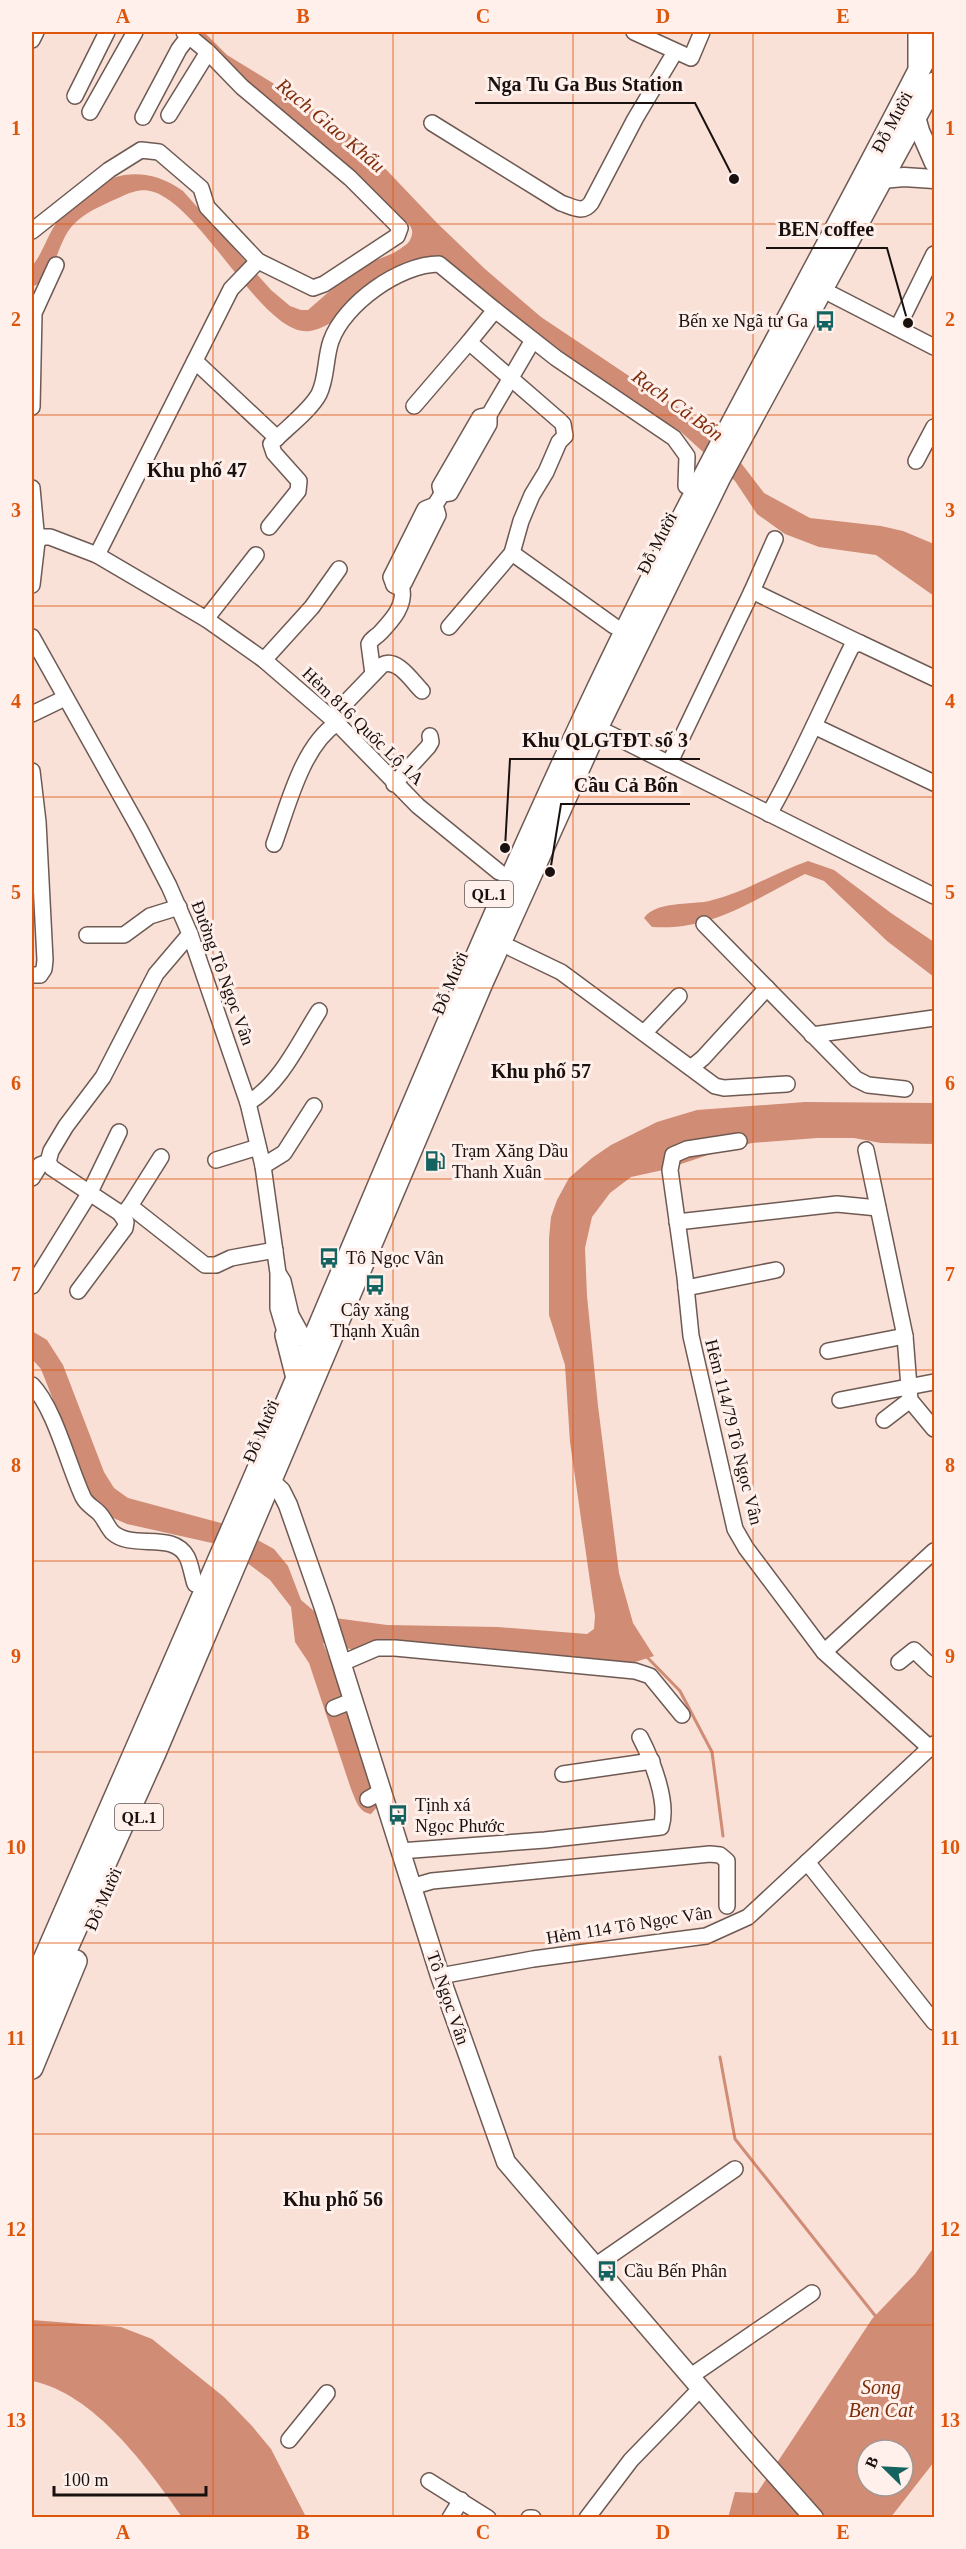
<svg xmlns="http://www.w3.org/2000/svg" width="966" height="2549" font-family="Georgia,serif">
  <style>
    .water { fill: #d08c74; fill-rule: evenodd }
    .lines { fill: none; stroke-linecap: round; stroke-linejoin: round }
    .stream { stroke: #d08c74; stroke-width: 3 }
    .minor-casing { stroke: #6e5a53; stroke-width: 18 }
    .major-casing { stroke: #6e5a53; stroke-width: 21 }
    .highway-casing { stroke: #6e5a53; stroke-width: 24 }
    .minor { stroke: #fff; stroke-width: 15 }
    .major { stroke: #fff; stroke-width: 18 }
    .highway { stroke: #fff; stroke-width: 21 }
    .grid { fill: none; stroke: #de550c; stroke-width: 1.5; stroke-opacity: 0.55 }
    .labels { text-anchor: middle; stroke-width: 6; stroke-linejoin: round; paint-order: stroke }
    .shield { fill: #fff0eb; stroke: #5e5451; stroke-width: 1.5 }
    .shield-label { font-size: 16px; font-weight: bold; fill: #19110f }
    .street-label { font-size: 18px; fill: #19110f; stroke: #fff0eb }
    .poi-label { font-size: 18px; fill: #19110f; stroke: #fff0eb; text-anchor: start }
    .water-label { font-size: 20px; font-style: italic; fill: #7f2d0b; stroke: #fff0eb }
    .neighbourhood-label { font-size: 20px; font-weight: bold; fill: #19110f; stroke: #fff0eb }
    .leader { fill: none; stroke: #19110f; stroke-width: 2 }
    .callout-dot { fill: #19110f; stroke: #fff0eb; stroke-width: 2 }
    .callout-label { font-size: 20px; text-anchor: middle; font-weight: bold; fill: #19110f; stroke: #fff0eb; stroke-width: 6; stroke-linejoin: round; paint-order: stroke }
    .neatline { fill: none; stroke: #de550c; stroke-width: 2 }
    .grid-label { font-size: 20px; text-anchor: middle; font-weight: bold; fill: #de550c }
  </style>
  <rect width="100%" height="100%" fill="#f9e1d8"/>
  <g class="water">
    <path d="M191 32H204L227 55 302 101 358 140 437 223 485 269 541 317 650 390 688 413 738 459 764 493 810 518 881 526 903 531 934 544V596L876 555 819 547 785 534 757 514 735 481 680 431 592 376 427 258C402 261 382 273 364 291 349 306 334 327 310 331 264 338 204 209 154 192 140 187 129 193 116 199 101 206 85 212 73 225 56 243 57 277 32 287V266C43 253 47 236 57 222 88 178 137 157 183 191L271 290 290 306 301 310H308C326 295 342 278 362 266 376 259 392 256 404 246 409 243 413 237 412 230 411 223 398 216 392 212Z"/>
    <path d="M808 861 834 870 891 913 934 942V977L887 941 824 881 805 874C753 900 712 931 652 927L644 918C656 901 690 905 709 901 744 893 774 873 808 861Z"/>
    <path d="M805 1102 934 1103V1144L881 1143 854 1138H817L752 1143 720 1151 663 1170 631 1177 610 1193 592 1217 585 1248 587 1296 598 1406 619 1573 633 1623 654 1656 632 1663 554 1657 478 1647 373 1641 359 1651 323 1643 355 1721 372 1775 377 1807 371 1814C358 1812 356 1800 351 1789L309 1663 295 1642 291 1607 270 1580 234 1553 212 1543 127 1524 104 1514 83 1492 52 1397 41 1369 32 1359V1331L47 1340 63 1365 104 1472 114 1488 128 1498 232 1526 274 1549 288 1566 301 1600 320 1616 387 1625 498 1627 587 1634 594 1629 595 1616 570 1442 565 1365 549 1315V1238L551 1217 557 1200 569 1178 592 1158 611 1145 657 1122 697 1110Z"/>
    <path d="M934 2247V2462L891 2517 728 2518 735 2492 757 2493 872 2319 915 2274ZM867 2450H903V2486H867Z"/>
    <path d="M32 2320 121 2327 152 2339 224 2397 252 2426 271 2449 306 2517H182C148 2468 94 2393 32 2381Z"/>
  </g>
  <g class="lines">
    <g class="stream">
      <polyline points="645,1655 680,1691 712,1752 723,1836"/>
      <polyline points="720,2057 735,2139 877,2318"/>
    </g>
    <g class="minor-casing">
      <g id="minor">
        <polyline points="634,32 691,58 702,32"/>
        <polyline points="32,40 36,32"/>
        <polyline points="75,96 107,32"/>
        <polyline points="90,112 135,32"/>
        <polyline points="169,115 208,52"/>
        <polyline points="143,117 179,49 189,36"/>
        <path d="M432 123 561 203C573 207 583 214 591 203L635 119 675 52"/>
        <polyline points="32,231 109,170 141,150 159,152 201,188 207,207 258,261 313,288 324,284 397,236 400,228 350,178 242,87 208,52 184,32"/>
        <polyline points="833,295 934,347"/>
        <polyline points="495,310 556,358 674,438 687,456 686,486"/>
        <polyline points="898,327 934,254"/>
        <polyline points="195,361 277,438"/>
        <polyline points="414,406 469,342"/>
        <polyline points="32,407 34,313 56,265"/>
        <polyline points="489,415 480,417 440,486 442,494 450,493 489,424 489,415 533,340"/>
        <polyline points="916,461 934,427"/>
        <polyline points="32,488 37,542 32,585"/>
        <polyline points="435,505 438,515 404,583 394,585 391,577 425,509 435,505 442,494"/>
        <path d="M269 527 298 491 299 481 274 453 271 444C285 429 310 411 319 394 327 378 325 358 331 341 344 304 400 264 439 264L495 310 469 342 560 421 563 424 565 436 559 442 546 472 532 495 521 521 512 553 449 627"/>
        <polyline points="37,542 42,537 50,537 97,555 206,619 264,660 337,723 418,806 499,872"/>
        <polyline points="512,553 614,626"/>
        <polyline points="97,555 231,289 258,261"/>
        <polyline points="752,591 775,539"/>
        <polyline points="206,619 256,555"/>
        <polyline points="32,637 140,830 169,886 190,934 248,1103 263,1166 278,1273 278,1308 286,1335 297,1338 302,1335 291,1315 283,1281 278,1273"/>
        <polyline points="264,660 312,607 339,569"/>
        <path d="M373 674 369 644C372 638 375 638 380 633 391 621 405 607 402 589L394 585"/>
        <polyline points="32,714 65,698"/>
        <path d="M331 718 382 665C397 657 412 681 422 691"/>
        <polyline points="814,726 934,783"/>
        <polyline points="608,733 934,896"/>
        <polyline points="669,764 752,591 860,643"/>
        <polyline points="32,771 38,822 45,960 44,969 40,975 32,975"/>
        <polyline points="394,784 428,747 431,742 430,736"/>
        <path d="M769 814C800 760 824 702 852 646L860 643 934 678"/>
        <path d="M274 844C288 806 302 746 337 723"/>
        <polyline points="704,924 856,1079 868,1085 905,1089"/>
        <polyline points="87,935 124,935 150,916 179,907"/>
        <polyline points="511,948 561,972 715,1086 724,1088 787,1084"/>
        <polyline points="645,1032 679,996"/>
        <polyline points="812,1035 934,1018"/>
        <polyline points="692,1067 703,1058 767,988"/>
        <path d="M248 1103C281 1083 298 1044 319 1011"/>
        <polyline points="739,1141 687,1149 673,1155 670,1170 685,1277 691,1336 735,1529 746,1548 824,1652 930,1748"/>
        <polyline points="866,1150 905,1336 910,1400 934,1429"/>
        <polyline points="161,1157 130,1206 125,1212 120,1213 52,1168 48,1162 51,1151 66,1126 103,1077 156,974 190,934"/>
        <polyline points="216,1160 258,1147"/>
        <polyline points="263,1166 284,1153 314,1106"/>
        <polyline points="32,1178 40,1165 48,1162"/>
        <polyline points="130,1206 205,1265 216,1265 231,1258 275,1250"/>
        <polyline points="677,1222 837,1204 878,1208"/>
        <polyline points="32,1286 89,1194 119,1132"/>
        <polyline points="686,1288 776,1270"/>
        <polyline points="78,1291 125,1228 126,1222 120,1213"/>
        <polyline points="828,1351 905,1336"/>
        <path d="M32 1385C55 1409 68 1465 83 1497 87 1505 93 1507 99 1513 104 1518 107 1526 112 1532 132 1551 173 1530 187 1557 191 1565 192 1575 195 1584"/>
        <polyline points="840,1400 934,1382"/>
        <polyline points="884,1420 910,1400"/>
        <polyline points="824,1652 934,1551"/>
        <polyline points="899,1662 914,1650 934,1669"/>
        <polyline points="342,1663 377,1648 395,1648 635,1671 650,1676 682,1715"/>
        <polyline points="334,1708 354,1700"/>
        <polyline points="563,1774 652,1761"/>
        <polyline points="368,1799 382,1791"/>
        <path d="M400 1851 545 1840 661 1827C669 1802 652 1760 640 1737"/>
        <polyline points="807,1862 934,2022"/>
        <polyline points="411,1887 432,1881 710,1854 720,1855 727,1861 727,1906"/>
        <polyline points="440,1976 533,1959 706,1936 748,1917 934,1744"/>
        <polyline points="595,2266 735,2169"/>
        <polyline points="691,2376 812,2293"/>
        <polyline points="289,2440 327,2393"/>
        <polyline points="429,2481 488,2518"/>
        <polyline points="450,2518 461,2500"/>
        <polyline points="529,2518 533,2518"/>
        <polyline points="587,2518 631,2460 701,2388"/>
      </g>
    </g>
    <g class="major-casing">
      <g id="major">
        <polyline points="916,117 920,131 934,163"/>
        <polyline points="882,179 904,177 934,179"/>
        <polyline points="270,1481 281,1491 288,1505 324,1608 440,1976 506,2162 750,2446 814,2518"/>
      </g>
    </g>
    <g class="highway-casing">
      <g id="highway">
        <polyline points="919,66 919,32"/>
        <polyline points="286,1335 297,1378"/>
        <path d="M32 1987C125 1773 220 1560 311 1345 401 1133 489 920 587 711 694 483 820 265 934 41"/>
        <polyline points="32,2026 155,1753 482,983 597,728 720,477 934,83"/>
        <polyline points="32,2068 76,1961"/>
      </g>
    </g>
    <use href="#minor" class="minor"/>
    <use href="#major" class="major"/>
    <use href="#highway" class="highway"/>
  </g>
  <path class="grid" d="M213 32V2518M393 32V2518M573 32V2518M753 32V2518M32 224H934M32 415H934M32 606H934M32 797H934M32 988H934M32 1179H934M32 1370H934M32 1561H934M32 1752H934M32 1943H934M32 2134H934M32 2325H934"/>
  <defs>
    <g id="bus-bare" transform="scale(1.62)"><path d="M-5-6H5V4H4V6H2V4H-2V6H-4V4H-5ZM-3.5-4V0h7V-4ZM-3.5 1.2v1.5H-2V1.2ZM2 1.2v1.5H3.5V1.2Z" fill="#156360" stroke="#fff0eb" stroke-width="2.5" paint-order="stroke"/></g>
    <g id="fuel-bare" transform="scale(1.62)"><path d="M-5.5-6h7V0h2V4h1.3V-2.5L3-4.5l.8-.8L6-3V5H2.5V1h-1V6h-7ZM-4.2-4.7v3.2H.2V-4.7Z" fill="#156360" stroke="#fff0eb" stroke-width="2.5" paint-order="stroke"/></g>
  </defs>
  <g fill-rule="evenodd">
    <use href="#bus-bare" x="825" y="321"/>
    <use href="#fuel-bare" x="435" y="1161"/>
    <use href="#bus-bare" x="329" y="1258"/>
    <use href="#bus-bare" x="375" y="1285"/>
    <use href="#bus-bare" x="398" y="1815"/>
    <use href="#bus-bare" x="607" y="2271"/>
  </g>
  <g class="labels">
    <g class="shield">
      <rect x="465" y="881" width="48" height="26" rx="4.5"/>
      <rect x="115" y="1804" width="48" height="26" rx="4.5"/>
    </g>
    <g class="shield-label">
      <text x="489" y="900">QL.1</text>
      <text x="139" y="1823">QL.1</text>
    </g>
    <g class="street-label">
      <text transform="translate(892 122) rotate(-62)" y="6">Đỗ Mười</text>
      <text transform="translate(657 543) rotate(-63)" y="6">Đỗ Mười</text>
      <text transform="translate(363 726) rotate(44)" y="6">Hẻm 816 Quốc Lộ 1A</text>
      <text transform="translate(223 973) rotate(70)" y="6">Đường Tô Ngọc Vân</text>
      <text transform="translate(450 983) rotate(-67)" y="6">Đỗ Mười</text>
      <text transform="translate(261 1431) rotate(-67)" y="6">Đỗ Mười</text>
      <text transform="translate(734 1432) rotate(76)" y="6">Hẻm 114/79 Tô Ngọc Vân</text>
      <text transform="translate(103 1899) rotate(-66)" y="6">Đỗ Mười</text>
      <text transform="translate(629 1925) rotate(-9)" y="6">Hẻm 114 Tô Ngọc Vân</text>
      <text transform="translate(448 1998) rotate(71)" y="6">Tô Ngọc Vân</text>
    </g>
    <g class="poi-label">
      <text x="808" y="327" text-anchor="end">Bến xe Ngã tư Ga</text>
      <text x="452" y="1157">Trạm Xăng Dầu<tspan x="452" dy="21">Thanh Xuân</tspan></text>
      <text x="346" y="1264">Tô Ngọc Vân</text>
      <text x="375" y="1316" text-anchor="middle">Cây xăng<tspan x="375" dy="21">Thạnh Xuân</tspan></text>
      <text x="415" y="1811">Tịnh xá<tspan x="415" dy="21">Ngọc Phước</tspan></text>
      <text x="624" y="2277">Cầu Bến Phân</text>
    </g>
    <g class="water-label">
      <text transform="translate(331 125) rotate(40)" y="7">Rạch Giao Khẩu</text>
      <text transform="translate(678 405) rotate(36)" y="7">Rạch Cả Bốn</text>
      <text x="881" y="2394">Song<tspan x="881" dy="23">Ben Cat</tspan></text>
    </g>
    <g class="neighbourhood-label">
      <text x="197" y="477">Khu phố 47</text>
      <text x="541" y="1078">Khu phố 57</text>
      <text x="333" y="2206">Khu phố 56</text>
    </g>
  </g>
  <path class="leader" d="M734 179L695 103H475M908 323L887 248H766M505 848L510 759H700M550 872L561 804H690"/>
  <g class="callout-dot">
    <circle cx="734" cy="179" r="6"/>
    <circle cx="908" cy="323" r="6"/>
    <circle cx="505" cy="848" r="6"/>
    <circle cx="550" cy="872" r="6"/>
  </g>
  <g class="callout-label">
    <text x="585" y="91">Nga Tu Ga Bus Station</text>
    <text x="826" y="236">BEN coffee</text>
    <text x="605" y="747">Khu QLGTĐT số 3</text>
    <text x="626" y="792">Cầu Cả Bốn</text>
  </g>
  <rect width="966" height="2549" fill="none" stroke="#fff0eb" stroke-width="66"/>
  <g transform="translate(885 2468) rotate(294)"><circle r="28" fill="#fff0eb" stroke="#a39793" stroke-width="1.5"/>
  <path d="M0-4.5L10 22L0 15L-10 22Z" fill="#156360"/>
  <text y="-9" font-size="16" font-weight="bold" text-anchor="middle" fill="#19110f">B</text>
  </g>
  <path d="M54 2486v9h152v-9" fill="none" stroke="#19110f" stroke-width="3"/>
  <text x="63" y="2486" font-size="18" fill="#19110f" stroke="#fff0eb" stroke-width="4.5" paint-order="stroke">100 m</text>
  <rect x="33" y="33" width="900" height="2483" class="neatline"/>
  <g class="grid-label">
    <text x="123" y="23">A</text>
    <text x="303" y="23">B</text>
    <text x="483" y="23">C</text>
    <text x="663" y="23">D</text>
    <text x="843" y="23">E</text>
    <text x="16" y="135">1</text>
    <text x="950" y="135">1</text>
    <text x="16" y="326">2</text>
    <text x="950" y="326">2</text>
    <text x="16" y="517">3</text>
    <text x="950" y="517">3</text>
    <text x="16" y="708">4</text>
    <text x="950" y="708">4</text>
    <text x="16" y="899">5</text>
    <text x="950" y="899">5</text>
    <text x="16" y="1090">6</text>
    <text x="950" y="1090">6</text>
    <text x="16" y="1281">7</text>
    <text x="950" y="1281">7</text>
    <text x="16" y="1472">8</text>
    <text x="950" y="1472">8</text>
    <text x="16" y="1663">9</text>
    <text x="950" y="1663">9</text>
    <text x="16" y="1854">10</text>
    <text x="950" y="1854">10</text>
    <text x="16" y="2045">11</text>
    <text x="950" y="2045">11</text>
    <text x="16" y="2236">12</text>
    <text x="950" y="2236">12</text>
    <text x="16" y="2427">13</text>
    <text x="950" y="2427">13</text>
    <text x="123" y="2539">A</text>
    <text x="303" y="2539">B</text>
    <text x="483" y="2539">C</text>
    <text x="663" y="2539">D</text>
    <text x="843" y="2539">E</text>
  </g>
</svg>
